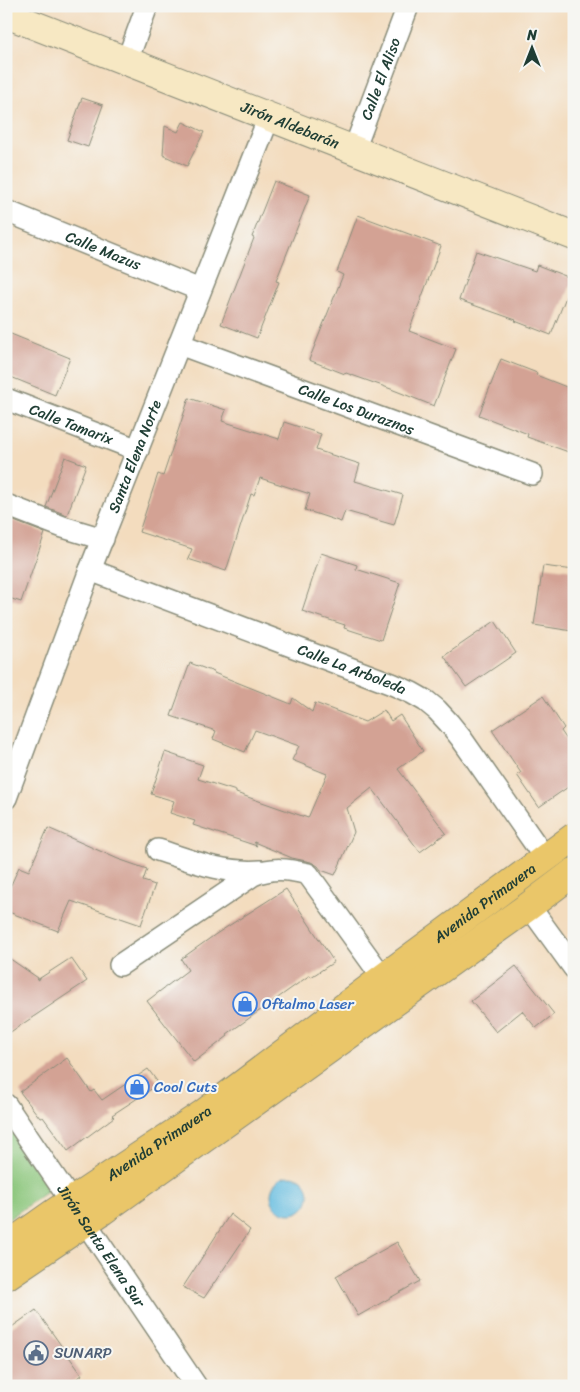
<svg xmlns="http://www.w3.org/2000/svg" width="580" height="1392" font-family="Sriracha,sans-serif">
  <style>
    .green { fill: #8bc67c; stroke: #558258 }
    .water { fill: #63bce0; stroke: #417c8a }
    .building { fill: #d3a294 }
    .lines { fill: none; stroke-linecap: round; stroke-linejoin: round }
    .street-casing { stroke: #898c79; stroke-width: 24 }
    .secondary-casing { stroke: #898c79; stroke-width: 30 }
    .primary-casing { stroke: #898c79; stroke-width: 30 }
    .street { stroke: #fff; stroke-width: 21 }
    .secondary { stroke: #f7e8c3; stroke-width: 28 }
    .primary { stroke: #eac669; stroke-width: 28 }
    .labels { text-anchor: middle; stroke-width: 4; stroke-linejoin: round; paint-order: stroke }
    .street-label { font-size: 15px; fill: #1f3d34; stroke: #f6f6f2 }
    .shop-label { font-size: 15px; fill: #366cbe; stroke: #f6f6f2; text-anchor: start }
    .service-label { font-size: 15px; fill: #4e5e75; stroke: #f6f6f2; text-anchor: start }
  </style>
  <rect width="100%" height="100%" fill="#f6f6f2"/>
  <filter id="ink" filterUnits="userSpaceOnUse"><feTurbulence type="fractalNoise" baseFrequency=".02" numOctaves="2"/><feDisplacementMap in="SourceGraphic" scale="10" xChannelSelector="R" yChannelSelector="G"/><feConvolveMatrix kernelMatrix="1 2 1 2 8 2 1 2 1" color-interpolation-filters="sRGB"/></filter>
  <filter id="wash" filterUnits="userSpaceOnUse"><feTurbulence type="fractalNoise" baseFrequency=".0096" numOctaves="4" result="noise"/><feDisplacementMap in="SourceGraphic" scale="20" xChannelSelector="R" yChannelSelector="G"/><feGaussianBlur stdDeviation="1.12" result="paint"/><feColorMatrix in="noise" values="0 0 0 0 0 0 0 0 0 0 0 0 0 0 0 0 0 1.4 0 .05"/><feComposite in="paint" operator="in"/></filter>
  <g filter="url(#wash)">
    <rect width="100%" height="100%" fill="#f3dcbe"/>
    <polygon class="green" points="6,1123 50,1189 6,1221"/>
    <circle class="water" cx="290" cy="1195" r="19"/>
    <g id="blocks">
      <g class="building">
        <polygon points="82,98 103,105 88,147 67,140"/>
        <polygon points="183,122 204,132 187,166 163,155 165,126 178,132"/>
        <polygon points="274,181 310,195 276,281 279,282 257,338 221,324 254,238 252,237"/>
        <polygon points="358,215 441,246 409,331 456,349 434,406 391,389 346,373 345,374 309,360 343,275 337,272"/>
        <polygon points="476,251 535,271 537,265 573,279 551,335 515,321 516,320 459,300"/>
        <polygon points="6,332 70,358 55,395 6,375"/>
        <polygon points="501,359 537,373 536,375 574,390 574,454 527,437 528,434 479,415"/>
        <polygon points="189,398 226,410 222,421 279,439 284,422 321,434 316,450 360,464 355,481 403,495 394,525 345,511 341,522 305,510 310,494 260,478 254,495 251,494 226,571 188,559 192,549 139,532 158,474 163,476"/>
        <polygon points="65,457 86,465 67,515 46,507"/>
        <polygon points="6,518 45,533 21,602 6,597"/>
        <polygon points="321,553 357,565 356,569 400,583 381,640 344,628 345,625 302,611"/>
        <polygon points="543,566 574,570 574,619 572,631 534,625"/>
        <polygon points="495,621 516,653 466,687 444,656"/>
        <polygon points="190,663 214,672 214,673 291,704 293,698 312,712 315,703 365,722 384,710 391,721 400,715 423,751 398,769 446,833 420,852 372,788 347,808 354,832 335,875 321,870 318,866 311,862 292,858 254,842 257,846 193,825 195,821 170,813 174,801 151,794 165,752 203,765 198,779 236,791 236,793 308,818 327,774 292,760 299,746 255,730 245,752 213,739 216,731 171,716"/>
        <polygon points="543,696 564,728 561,731 574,750 574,783 539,807 517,775 521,773 492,730"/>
        <polygon points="48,828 118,859 147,869 143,881 155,885 141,925 71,901 58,931 6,911 6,896 19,867 29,871"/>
        <polygon points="286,889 334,962 311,977 310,975 227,1034 228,1036 194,1062 147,1001 188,970 181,959 216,934"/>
        <polygon points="6,956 38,978 37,980 71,958 87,981 6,1035"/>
        <polygon points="516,966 554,1014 536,1028 522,1011 496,1032 471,1001"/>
        <polygon points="67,1058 91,1092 94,1090 102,1100 148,1069 159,1084 112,1115 114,1117 68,1151 43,1117 40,1118 20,1092"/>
        <polygon points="230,1214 250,1230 204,1298 183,1287"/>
        <polygon points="397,1242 420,1281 358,1316 336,1276"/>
        <polygon points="36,1310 82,1375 66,1386 6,1386 6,1331"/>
      </g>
    </g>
  </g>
  <g filter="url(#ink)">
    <use href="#blocks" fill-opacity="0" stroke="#898c79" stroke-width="1"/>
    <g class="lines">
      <g class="street-casing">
        <g id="street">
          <polyline points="127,61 147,6"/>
          <path id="s1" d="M354 150 408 6"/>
          <path id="s2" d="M6 211 200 290"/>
          <path id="s3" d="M179 344 532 474"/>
          <path id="s4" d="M6 399 138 450"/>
          <polyline points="6,505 63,527 103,539"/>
          <path id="s5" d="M90 570 392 684 412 693 426 701 437 710 449 723 461 738 545 858"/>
          <path id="s6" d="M6 798 90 570 269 117"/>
          <path d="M158 850C192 861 224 874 261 871"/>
          <polyline points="529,906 574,968"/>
          <path d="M120 965 253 875C273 867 287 869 308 874L383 978"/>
          <path id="s7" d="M6 1105 196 1386"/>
        </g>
      </g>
      <g class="secondary-casing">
        <g id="secondary">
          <path id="s8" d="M6 14 574 236"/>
        </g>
      </g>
      <g class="primary-casing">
        <g id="primary">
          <path id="s9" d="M6 1247 54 1213 203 1114 383 978 574 837"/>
          <polyline points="6,1276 102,1211 529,906 574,872"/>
        </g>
      </g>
      <use href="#street" class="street"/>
      <use href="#secondary" class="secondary"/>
      <use href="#primary" class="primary"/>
    </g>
  </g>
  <defs>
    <g id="shop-ring" transform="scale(1.25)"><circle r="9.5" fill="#f6f6f2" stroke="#3f7fe0" stroke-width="1.5"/><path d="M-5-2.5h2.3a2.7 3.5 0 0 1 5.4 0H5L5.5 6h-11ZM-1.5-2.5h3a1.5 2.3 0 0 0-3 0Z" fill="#3f7fe0"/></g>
    <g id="civic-ring" transform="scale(1.25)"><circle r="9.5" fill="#f6f6f2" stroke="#5c6f8a" stroke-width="1.5"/><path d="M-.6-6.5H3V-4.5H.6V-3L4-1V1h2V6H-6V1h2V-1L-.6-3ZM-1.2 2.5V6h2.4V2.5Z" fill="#5c6f8a"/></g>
  </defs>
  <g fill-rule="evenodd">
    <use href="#shop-ring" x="245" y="1004"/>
    <use href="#shop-ring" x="137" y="1087"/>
    <use href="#civic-ring" x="36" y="1353"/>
  </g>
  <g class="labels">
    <g class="street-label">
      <text dy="5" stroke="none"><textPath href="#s1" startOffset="76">Calle El Aliso</textPath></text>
      <text dy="5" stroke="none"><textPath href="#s8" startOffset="305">Jirón Aldebarán</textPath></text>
      <text dy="5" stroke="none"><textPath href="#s2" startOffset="105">Calle Mazus</textPath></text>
      <text dy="5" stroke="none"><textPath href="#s3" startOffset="189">Calle Los Duraznos</textPath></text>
      <text dy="5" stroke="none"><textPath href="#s4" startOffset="70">Calle Tamarix</textPath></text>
      <text dy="5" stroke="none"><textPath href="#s6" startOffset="365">Santa Elena Norte</textPath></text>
      <text dy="5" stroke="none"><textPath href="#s5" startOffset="280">Calle La Arboleda</textPath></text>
      <text dy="5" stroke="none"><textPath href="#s9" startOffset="590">Avenida Primavera</textPath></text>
      <text dy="5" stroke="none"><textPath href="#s9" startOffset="185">Avenida Primavera</textPath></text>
      <text dy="5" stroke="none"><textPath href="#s7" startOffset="170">Jirón Santa Elena Sur</textPath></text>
    </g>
    <g class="shop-label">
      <text x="262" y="1009">Oftalmo Laser</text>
      <text x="154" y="1092">Cool Cuts</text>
    </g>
    <g class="service-label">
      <text x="54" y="1358">SUNARP</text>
    </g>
  </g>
  <rect width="580" height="1392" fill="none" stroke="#f6f6f2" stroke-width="25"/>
  <g transform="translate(532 48)" stroke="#f6f6f2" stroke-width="4" paint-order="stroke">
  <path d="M0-4L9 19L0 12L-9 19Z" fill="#1f3d34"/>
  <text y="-8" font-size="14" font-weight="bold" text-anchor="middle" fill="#1f3d34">N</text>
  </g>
</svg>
